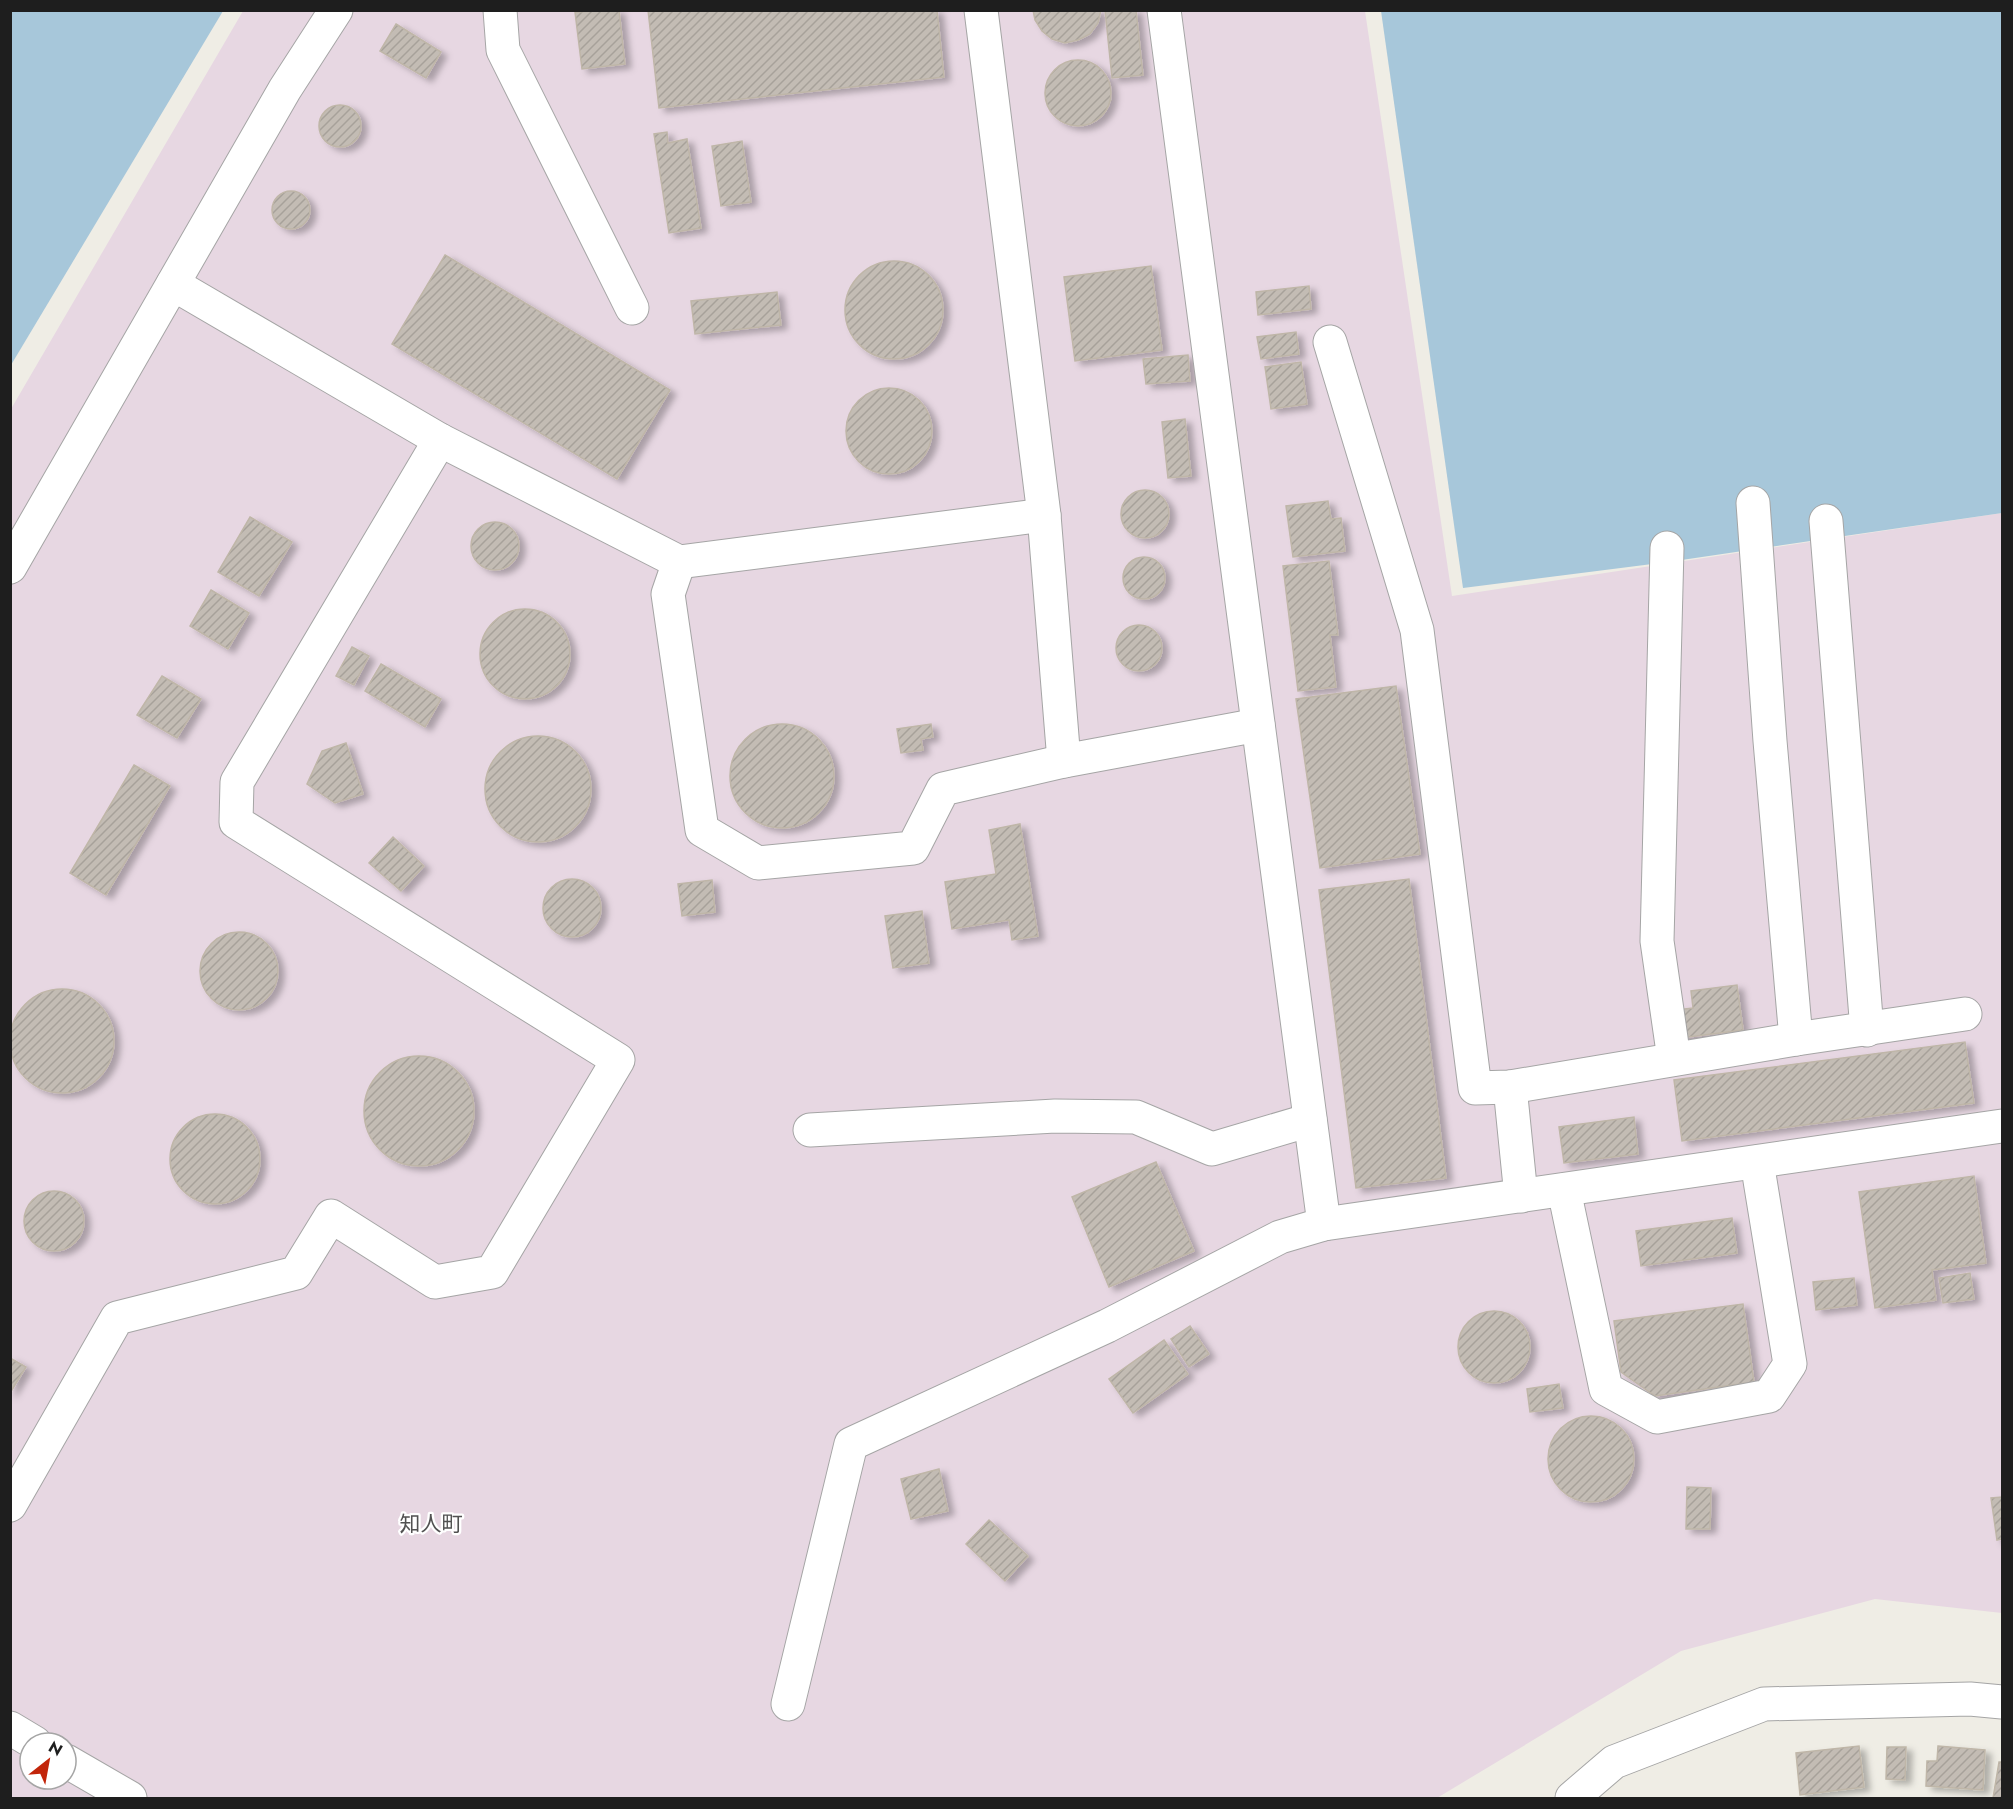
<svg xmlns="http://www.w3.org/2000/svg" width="2013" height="1809" font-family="Jost,'Noto Sans JP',sans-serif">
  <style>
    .industrial { fill: #e7d7e2; fill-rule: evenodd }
    .water { fill: #a7c7da }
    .building { fill: url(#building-hatch); stroke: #bfb6a8; stroke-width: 1.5; filter: url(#shadow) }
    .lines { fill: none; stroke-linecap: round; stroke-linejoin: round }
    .minor-casing { stroke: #a5a5a5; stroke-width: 35 }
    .minor { stroke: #fff; stroke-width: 33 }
    .labels { text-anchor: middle; stroke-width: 4.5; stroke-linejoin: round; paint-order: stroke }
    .quarter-label { font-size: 21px; fill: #515151; stroke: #fff }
  </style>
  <defs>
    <pattern id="building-hatch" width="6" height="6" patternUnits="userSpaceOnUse" patternTransform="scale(1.5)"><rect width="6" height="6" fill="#c3bcb4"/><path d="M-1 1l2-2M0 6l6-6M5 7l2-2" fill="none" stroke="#a7a19a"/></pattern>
    <filter id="shadow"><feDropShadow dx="6" dy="4" stdDeviation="3" flood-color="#0004"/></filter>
  </defs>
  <rect width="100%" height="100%" fill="#efede5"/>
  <path class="industrial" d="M243 11H1365L1452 596 2002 513V1613L1875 1599 1681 1651 1437 1798H11V409ZM30 1743H66V1779H30Z"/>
  <g class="water">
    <polygon points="11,10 223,11 11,365 10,11"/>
    <polygon points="1381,11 2002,11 2002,513 1668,562 1463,588"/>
  </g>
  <g class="building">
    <polygon points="619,10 625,64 582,69 575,12"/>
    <polygon points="648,10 937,10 944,77 659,108"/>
    <polygon points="1033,10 1101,10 1098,23 1090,34 1078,40 1065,43 1052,39 1042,31 1035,20"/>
    <polygon points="1105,10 1136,10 1143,75 1112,78"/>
    <polygon points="396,24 441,52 426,78 380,51"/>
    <circle cx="1078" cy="93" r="33"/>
    <circle cx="340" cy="126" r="21"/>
    <polygon points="667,132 668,143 687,139 701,228 669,233 654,134"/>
    <polygon points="742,141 751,202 721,206 712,146"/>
    <circle cx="291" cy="210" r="19"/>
    <polygon points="445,255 670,390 617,479 392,344"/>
    <circle cx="894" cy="310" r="49"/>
    <polygon points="1151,266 1162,350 1075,361 1064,277"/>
    <polygon points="1309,286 1311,309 1258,315 1256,292"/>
    <polygon points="777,292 781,325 695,334 691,301"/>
    <polygon points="1296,332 1299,354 1261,359 1257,337"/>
    <polygon points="1188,355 1190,381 1146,384 1143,359"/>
    <polygon points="1301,362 1307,404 1271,409 1265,367"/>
    <circle cx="889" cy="431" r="43"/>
    <polygon points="1185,419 1191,476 1168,478 1162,422"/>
    <circle cx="1145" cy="514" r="24"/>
    <polygon points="1328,501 1331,519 1341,518 1345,551 1293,557 1286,506"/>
    <polygon points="250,517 292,542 259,596 218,572"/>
    <circle cx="495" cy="546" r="24"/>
    <circle cx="1144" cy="578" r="21"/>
    <polygon points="1329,561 1338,635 1330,635 1336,687 1298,691 1283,566"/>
    <polygon points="211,590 249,613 228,649 190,626"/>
    <circle cx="525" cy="654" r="45"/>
    <circle cx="1139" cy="648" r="23"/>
    <polygon points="352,647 369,656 354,685 336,676"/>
    <polygon points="381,664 441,699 425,727 365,691"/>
    <polygon points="162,676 201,699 177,738 137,715"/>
    <polygon points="1396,686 1420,854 1320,868 1296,699"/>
    <polygon points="931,724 933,737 921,739 923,750 901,753 897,729"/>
    <circle cx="782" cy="776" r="52"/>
    <circle cx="538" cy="789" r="53"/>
    <polygon points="346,743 363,794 335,803 307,784 322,751"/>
    <polygon points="134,765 170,786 106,895 70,873"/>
    <polygon points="1020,824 1038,936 1012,940 1009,920 952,929 945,882 996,874 989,830"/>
    <polygon points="393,837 424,866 401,891 369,863"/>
    <circle cx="572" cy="908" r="29"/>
    <polygon points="1409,879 1446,1178 1356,1188 1319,890"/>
    <polygon points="712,880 715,912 682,916 678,884"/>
    <polygon points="922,911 929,963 893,968 885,916"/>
    <circle cx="239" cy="971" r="39"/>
    <polygon points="1737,985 1743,1030 1681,1038 1677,1010 1693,1008 1691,991"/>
    <circle cx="62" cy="1041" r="52"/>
    <polygon points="1965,1042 1974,1103 1682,1141 1674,1080"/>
    <circle cx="419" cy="1111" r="55"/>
    <circle cx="215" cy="1159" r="45"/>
    <polygon points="1634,1117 1638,1154 1564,1163 1559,1127"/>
    <polygon points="1156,1162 1194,1251 1109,1287 1072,1197"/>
    <polygon points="1974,1176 1986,1263 1932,1270 1936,1300 1875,1308 1859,1192"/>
    <circle cx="54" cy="1221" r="30"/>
    <polygon points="1732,1218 1737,1253 1641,1266 1636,1231"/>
    <polygon points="1970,1273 1974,1299 1943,1303 1939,1278"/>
    <polygon points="1854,1278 1857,1305 1816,1310 1813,1282"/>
    <polygon points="1743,1304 1754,1382 1655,1396 1621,1372 1614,1321"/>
    <circle cx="1494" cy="1347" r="36"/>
    <polygon points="1190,1326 1209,1354 1189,1367 1171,1339"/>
    <polygon points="1164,1340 1188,1374 1133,1413 1109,1379"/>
    <polygon points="10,1358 26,1367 10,1393"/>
    <polygon points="1559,1384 1563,1408 1530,1412 1527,1389"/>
    <circle cx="1591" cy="1459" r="43"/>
    <polygon points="939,1469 948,1511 911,1519 901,1479"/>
    <polygon points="1687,1487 1711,1488 1710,1529 1686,1529"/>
    <polygon points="2002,1497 2002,1539 1997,1540 1991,1498"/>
    <polygon points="989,1520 1028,1556 1005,1581 966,1544"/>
    <polygon points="1859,1746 1864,1787 1800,1795 1796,1753"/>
    <polygon points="1938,1746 1985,1750 1983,1790 1926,1786 1927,1761 1937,1761"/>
    <polygon points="1887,1747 1906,1747 1905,1780 1886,1779"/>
    <polygon points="1999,1762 2002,1762 2002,1798 1993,1798"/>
  </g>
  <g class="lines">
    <g class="minor-casing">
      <g id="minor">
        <polyline points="500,10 503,50 632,308"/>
        <polyline points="981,10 1044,515 1064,761"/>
        <polyline points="1164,10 1324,1224"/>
        <polyline points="173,284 440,440 679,562 1044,515"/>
        <polyline points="1330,342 1417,630 1475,1088 1510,1087 1796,1039 1965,1014"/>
        <polyline points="1753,503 1770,741 1796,1039"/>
        <polyline points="1826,521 1867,1030"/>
        <polyline points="1667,548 1657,941 1674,1059"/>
        <polyline points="679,562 668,594 702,830 758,863 913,848 943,789 1064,761 1258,725"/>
        <polyline points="10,567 285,89 336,10"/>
        <polyline points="1510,1087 1521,1196"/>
        <polyline points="810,1130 1055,1116 1136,1117 1212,1149 1310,1120"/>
        <polyline points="1564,1190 1606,1389 1657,1417 1769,1396 1790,1364 1757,1162"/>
        <polyline points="10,1505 117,1318 296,1273 331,1216 435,1282 492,1272 618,1060 236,822 237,782 440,440"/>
        <polyline points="788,1704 851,1444 1107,1326 1280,1237 1324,1224 2002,1126"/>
        <polyline points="10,1728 35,1743"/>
        <polyline points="66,1761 130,1798"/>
        <polyline points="1572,1798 1614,1762 1764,1704 1970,1699 2002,1702"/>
      </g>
    </g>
    <use href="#minor" class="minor"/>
  </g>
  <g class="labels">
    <g class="quarter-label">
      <text x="431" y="1531">知人町</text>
    </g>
  </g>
  <rect width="2013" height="1809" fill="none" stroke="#1e1e1e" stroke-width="24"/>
  <g transform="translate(48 1761) rotate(31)"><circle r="28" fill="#ffffff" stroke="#a5a5a5" stroke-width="1.5"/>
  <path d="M0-4.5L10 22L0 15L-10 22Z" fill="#c2250a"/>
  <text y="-9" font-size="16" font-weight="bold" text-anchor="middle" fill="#1e1e1e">N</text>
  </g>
</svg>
